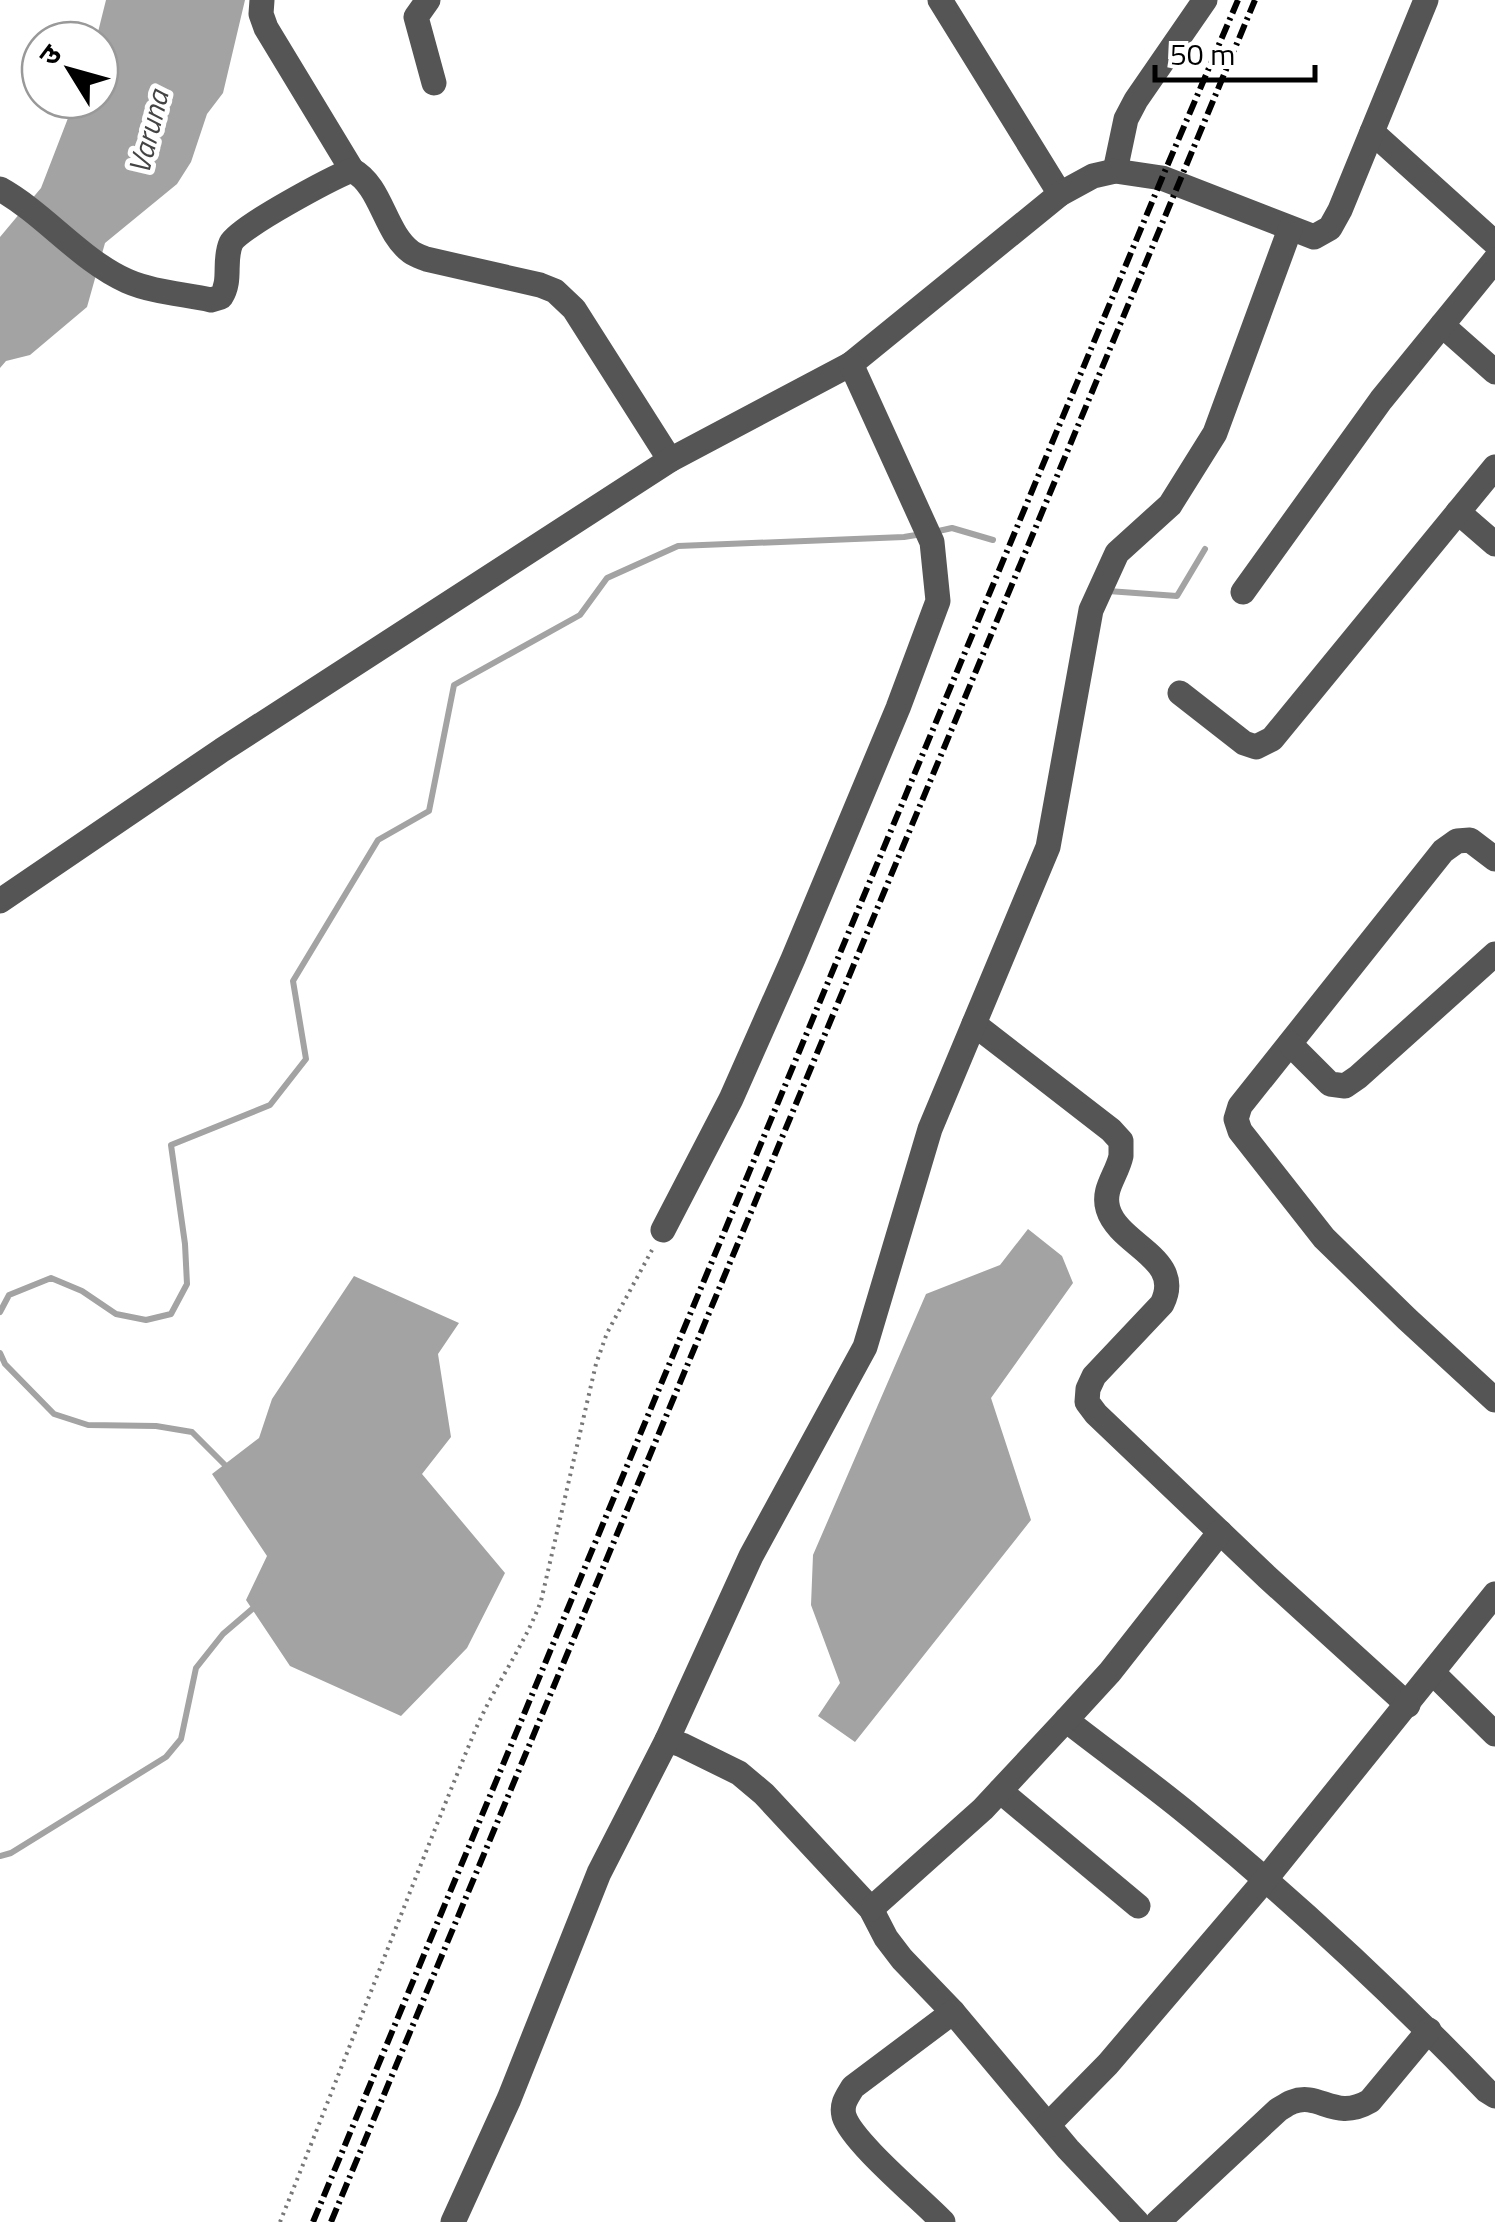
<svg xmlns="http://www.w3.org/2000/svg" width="1495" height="2222" font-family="'Titillium Web','Noto Sans Devanagari',sans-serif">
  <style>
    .water { fill: #a3a3a3 }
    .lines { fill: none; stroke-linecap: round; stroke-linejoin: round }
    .stream { stroke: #a3a3a3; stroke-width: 6 }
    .path { stroke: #777; stroke-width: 4; stroke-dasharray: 2.5 5; stroke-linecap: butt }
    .minor { stroke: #555; stroke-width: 25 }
    .rail { stroke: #000; stroke-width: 6; stroke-dasharray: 15 5 2.5 5; stroke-linecap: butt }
    .labels { text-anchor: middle; stroke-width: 10; stroke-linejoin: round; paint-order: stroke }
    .water-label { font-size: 30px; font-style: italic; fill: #444; stroke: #fff }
  </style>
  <rect width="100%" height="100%" fill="#fff"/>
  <g class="water">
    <polygon points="106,0 245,0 223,93 207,114 191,162 177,184 105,243 87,307 30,355 6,361 0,368 0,237 41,188 75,100 100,100 100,40 96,40"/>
    <polygon points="1028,1229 1062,1256 1073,1283 991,1398 1031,1520 855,1742 818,1716 840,1683 811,1605 813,1555 926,1294 1000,1265"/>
    <polygon points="354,1276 459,1323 438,1354 451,1437 422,1474 505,1573 467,1648 401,1716 290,1666 246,1600 267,1556 212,1474 259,1438 272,1399"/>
  </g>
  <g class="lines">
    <g class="stream">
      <polyline points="934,532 952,528 993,540"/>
      <polyline points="1108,591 1177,596 1205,549"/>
      <polyline points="0,1312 9,1295 51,1278 82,1291 116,1314 146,1320 171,1314 187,1284 185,1244 171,1145 270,1105 306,1059 293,981 378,840 429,811 454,685 580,615 607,578 678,546 904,537 922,534"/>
      <polyline points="0,1353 5,1364 54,1414 88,1425 156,1426 192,1432 227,1467"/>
      <polyline points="0,1856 11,1853 166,1757 181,1739 196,1668 223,1634 258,1604"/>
    </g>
    <path class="path" d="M280 2222C345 2061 406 1898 472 1738 491 1690 523 1649 541 1601L596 1364 607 1333 652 1250"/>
    <g class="minor">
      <polyline points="262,0 261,14 266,28 352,170"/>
      <polyline points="428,0 416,17 434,83"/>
      <polyline points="940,0 1060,194"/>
      <polyline points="1372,132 1495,243"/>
      <polyline points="1115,171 1126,119 1136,100 1205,0"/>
      <path d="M0 189C45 214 80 260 127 281 152 292 184 294 211 300L221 297C232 280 223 261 231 243 239 227 332 178 352 170 382 186 384 232 411 252 415 255 421 257 426 259L540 285 555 291 574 309 670 460"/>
      <polyline points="1442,325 1495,372"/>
      <polyline points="1458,512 1495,544"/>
      <polyline points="1243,592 1381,400 1495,260"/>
      <polyline points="1180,693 1244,743 1256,747 1272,739 1495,467"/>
      <polyline points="1495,859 1470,840 1457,841 1443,851 1240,1106 1236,1119 1240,1131 1324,1238 1407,1319 1495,1400"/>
      <polyline points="0,901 222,750 670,460 851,364 1060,194 1093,176 1115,171 1162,178 1314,237 1330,228 1340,210 1426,0"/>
      <path d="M974 1024 1111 1130 1121 1141C1121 1143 1121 1154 1121 1156 1117 1175 1102 1189 1108 1209 1119 1246 1185 1258 1162 1304L1094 1376 1088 1389 1087 1402 1096 1414 1267 1577 1408 1705"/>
      <polyline points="1290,1044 1330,1084 1345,1086 1358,1077 1495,954"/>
      <polyline points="663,1230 731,1099 793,959 898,708 938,601 932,542 851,364"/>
      <polyline points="1433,1673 1495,1734"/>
      <path d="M1066 1720C1108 1753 1152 1784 1194 1819 1296 1903 1395 1995 1487 2091L1495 2096"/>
      <polyline points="667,1740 682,1745 739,1773 764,1794 871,1909 886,1938 902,1959 953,2012 1068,2149 1137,2222"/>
      <polyline points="1000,1791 1138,1906"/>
      <polyline points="871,1909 983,1809 1066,1720 1110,1672 1220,1532"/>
      <polyline points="1048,2125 1108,2064 1265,1880 1495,1594"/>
      <polyline points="453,2222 509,2099 599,1873 667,1740 751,1556 865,1347 930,1129 1048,847 1091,610 1117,553 1170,505 1215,433 1290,229"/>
      <path d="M943 2222C921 2199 852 2142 844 2116 841 2104 847 2097 853 2087L953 2012"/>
      <path d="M1158 2222 1278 2110C1283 2107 1287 2104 1292 2102 1320 2091 1334 2122 1370 2101L1429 2030"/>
    </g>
    <g class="rail">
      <polyline points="313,2222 1162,178 1238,0"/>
      <polyline points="331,2222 1255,0"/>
    </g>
  </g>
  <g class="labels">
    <g class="water-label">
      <text transform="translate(149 132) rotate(-76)" y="10">Varuna</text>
    </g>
  </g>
  <g transform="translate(70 70) rotate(307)"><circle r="48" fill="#ffffff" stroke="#999999" stroke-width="2.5"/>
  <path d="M0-8L18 38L0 25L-18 38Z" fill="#000000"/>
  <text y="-15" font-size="28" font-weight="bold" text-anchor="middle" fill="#000000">उ</text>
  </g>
  <path d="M1155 65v15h160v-15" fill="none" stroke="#000000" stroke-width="5"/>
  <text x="1170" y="65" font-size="30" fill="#000000" stroke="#ffffff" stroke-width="8" paint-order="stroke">50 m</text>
</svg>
